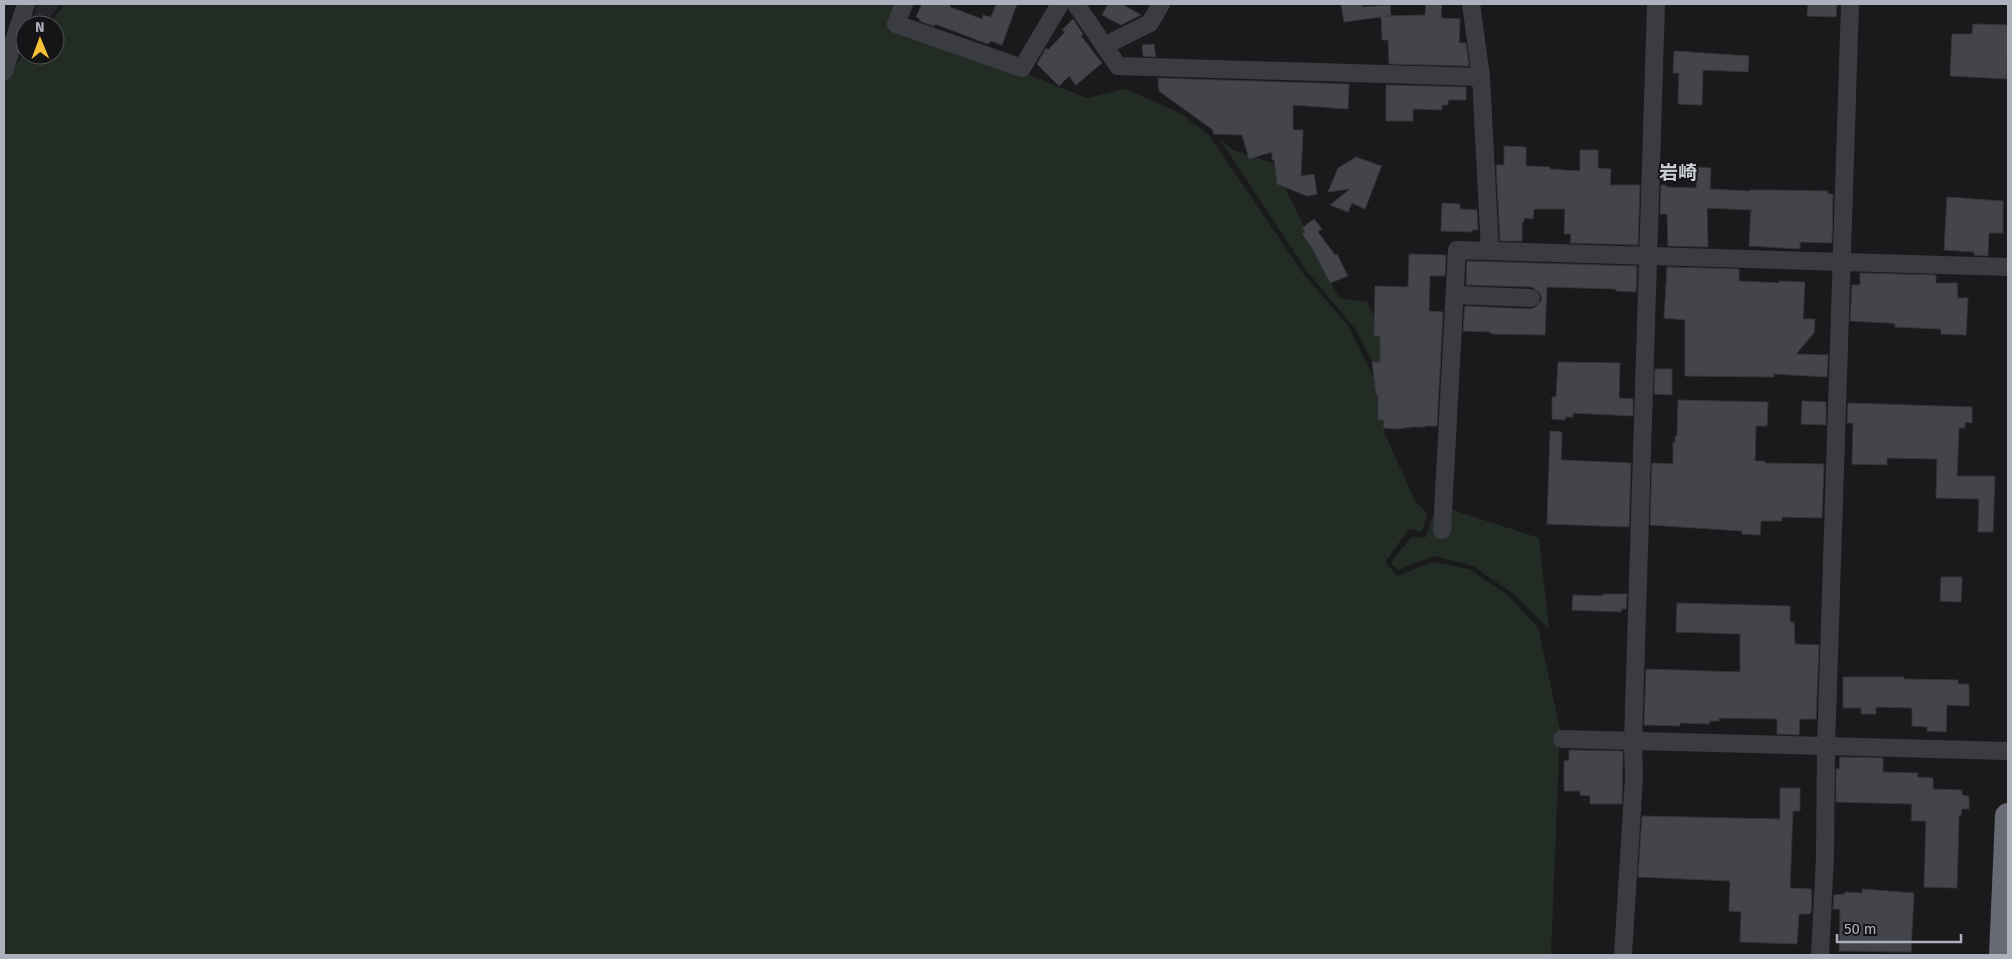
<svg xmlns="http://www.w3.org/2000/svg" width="2012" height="959" font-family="'Fira Sans','Noto Sans JP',sans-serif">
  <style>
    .built { fill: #26262a }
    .green { fill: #222b24 }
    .building { fill: #44454a; stroke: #353439 }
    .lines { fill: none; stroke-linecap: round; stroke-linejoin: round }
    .minor { stroke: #3b3c42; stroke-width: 18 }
    .highway { stroke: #676a73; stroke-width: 26 }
    .labels { text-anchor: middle; stroke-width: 4; stroke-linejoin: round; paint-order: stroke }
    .quarter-label { font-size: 19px; font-weight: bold; fill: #ced0d8; stroke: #151518 }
  </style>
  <rect width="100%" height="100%" fill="#1a1a1d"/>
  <polygon class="built" points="37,4 60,4 44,25 33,19"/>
  <g class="green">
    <polygon points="65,4 898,4 893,21 1087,98 1125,89 1180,113 1209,135 1302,272 1348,326 1378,386 1385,434 1415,501 1427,513 1422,532 1409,529 1385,562 1398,576 1432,562 1469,569 1506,594 1538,627 1560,729 1551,955 4,955 4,79 25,53 25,55 55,55 55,25 48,25"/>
    <polygon points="1219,138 1233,150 1273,163 1339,298 1367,302 1381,329 1379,374 1356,330 1306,270"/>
    <polygon points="1437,505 1539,538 1549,629 1515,595 1473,566 1434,556 1398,570 1391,563 1411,537 1425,538"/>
  </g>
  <g class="building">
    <polygon points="922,4 951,4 950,7 982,19 983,15 991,17 996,4 1017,4 1002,45 991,41 988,44 935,24 934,26 919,21 920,19 916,17"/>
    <polygon points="1108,4 1122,4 1141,15 1121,25 1102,15"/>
    <polygon points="1341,4 1362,4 1362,7 1390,5 1391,16 1386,16 1425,15 1426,4 1442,4 1441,18 1460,19 1459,43 1466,43 1469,66 1389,64 1388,40 1382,40 1381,17 1344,22"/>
    <polygon points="1808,4 1837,4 1836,17 1807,16"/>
    <polygon points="1073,19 1083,34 1081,36 1102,63 1076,85 1069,76 1059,86 1037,64 1046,48 1048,50 1065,32 1062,30"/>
    <polygon points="1973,24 2008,25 2007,79 1950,76 1952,34 1972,34"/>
    <polygon points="1154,44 1156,57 1143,56 1142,45"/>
    <polygon points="1674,51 1749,56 1748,72 1703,70 1702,105 1678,104 1679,73 1673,73"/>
    <polygon points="1158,78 1349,84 1348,109 1293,105 1293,130 1303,130 1301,176 1314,174 1317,194 1307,196 1277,184 1274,160 1272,160 1272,152 1249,159 1242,135 1213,134 1213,130 1159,91"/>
    <polygon points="1386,85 1466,87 1466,100 1448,100 1448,105 1442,105 1442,110 1413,109 1413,121 1386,121"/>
    <polygon points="1504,146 1526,147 1526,166 1550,167 1550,169 1580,171 1580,150 1598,150 1598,168 1611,169 1610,185 1640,185 1638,245 1570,243 1571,234 1564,234 1565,209 1534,209 1533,219 1524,218 1524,222 1522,222 1522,241 1500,241 1496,165 1504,165"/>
    <polygon points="1356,157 1381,166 1382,165 1365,209 1352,203 1348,212 1330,205 1350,189 1328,192 1338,168"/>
    <polygon points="1697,167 1711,168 1710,189 1750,191 1750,190 1771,190 1828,191 1828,194 1833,194 1832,243 1800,242 1800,249 1749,246 1751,210 1707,208 1708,247 1668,246 1667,214 1660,214 1661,185 1666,185 1666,187 1696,188"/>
    <polygon points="1947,197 2003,201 2003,233 1989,233 1988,256 1974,255 1974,252 1944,250"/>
    <polygon points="1442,203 1460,204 1460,209 1477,210 1478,230 1472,230 1472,232 1441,231"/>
    <polygon points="1314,219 1322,229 1318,232 1335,255 1337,254 1348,276 1330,283 1312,248 1302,234 1305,232 1302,228"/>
    <polygon points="1409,254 1446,255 1445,276 1430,276 1429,311 1443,312 1437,426 1425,426 1425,427 1412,427 1398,429 1383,428 1384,420 1378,420 1378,395 1376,395 1372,362 1380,362 1380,336 1374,336 1375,286 1408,287"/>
    <polygon points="1467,261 1637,266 1636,292 1616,291 1616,289 1547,287 1545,335 1492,334 1490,332 1463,331 1465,306 1531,309 1536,307 1542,299 1540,293 1532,287 1466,285"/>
    <polygon points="1667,267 1739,269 1739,281 1779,283 1779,281 1805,282 1803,319 1815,319 1814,333 1796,354 1828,355 1827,377 1774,374 1774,377 1685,376 1685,320 1664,318"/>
    <polygon points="1860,273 1936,275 1936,283 1957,283 1958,298 1968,298 1966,335 1941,334 1941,329 1895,327 1895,324 1888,323 1850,321 1852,285 1860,285"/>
    <polygon points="1558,362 1620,363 1619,398 1633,399 1633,416 1573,413 1573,417 1565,417 1565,420 1552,419 1552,397 1556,397"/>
    <polygon points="1655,369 1672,369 1672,395 1654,394"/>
    <polygon points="1678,400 1768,402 1767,426 1756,426 1755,461 1765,461 1765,463 1824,464 1822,518 1782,517 1782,521 1761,521 1760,535 1742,534 1742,531 1650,525 1652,463 1673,464 1673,442 1675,442 1675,436 1677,436"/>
    <polygon points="1802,401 1826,402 1826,425 1801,424"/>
    <polygon points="1848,403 1972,407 1972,423 1965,422 1965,428 1959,428 1957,476 1995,476 1993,532 1978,532 1979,499 1936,498 1937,459 1887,458 1887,465 1852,464 1853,423 1847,423"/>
    <polygon points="1550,431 1562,432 1561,460 1631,463 1629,527 1547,524"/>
    <polygon points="1941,577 1962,577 1961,602 1940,601"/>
    <polygon points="1603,594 1627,594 1626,609 1621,609 1621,612 1572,610 1573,595 1603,596"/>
    <polygon points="1677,603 1790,606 1790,622 1794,622 1795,644 1819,645 1816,719 1800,719 1799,735 1777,734 1777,719 1719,718 1719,721 1709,721 1709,724 1680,723 1680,726 1644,725 1646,669 1740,672 1740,634 1676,632"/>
    <polygon points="1843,677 1904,677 1904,679 1958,680 1958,684 1969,684 1969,706 1947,705 1946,732 1927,731 1927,727 1912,726 1912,708 1876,707 1876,714 1861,714 1861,708 1843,708"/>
    <polygon points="1569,750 1623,751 1622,804 1590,804 1590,796 1580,795 1580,791 1564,791 1564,761 1569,760"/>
    <polygon points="1840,757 1883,758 1883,772 1918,773 1917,777 1933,778 1933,789 1962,790 1962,795 1969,796 1969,809 1962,809 1961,816 1959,816 1957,888 1924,887 1926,821 1911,821 1912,804 1836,802 1836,769 1839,769"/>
    <polygon points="1780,788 1800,788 1800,811 1793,811 1790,888 1811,889 1812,895 1811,912 1810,914 1799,914 1797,944 1740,942 1741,912 1729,911 1730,881 1638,877 1642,816 1780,819"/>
    <polygon points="1862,889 1914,893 1911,952 1839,951 1840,909 1833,909 1834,895 1845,894 1845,892 1862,893"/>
  </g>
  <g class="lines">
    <g class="minor">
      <polyline points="904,4 896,24 1022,68 1060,4"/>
      <polyline points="1076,4 1118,66 1481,77 1490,251"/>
      <polyline points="1471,4 1481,77"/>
      <polyline points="1104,46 1150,23 1161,4"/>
      <polyline points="4,71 26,4"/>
      <polyline points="1455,295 1531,298"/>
      <polyline points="1442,530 1457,250 2008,267"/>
      <polyline points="1562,739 2008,751"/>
      <polyline points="1623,955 1634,777 1633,741 1656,4"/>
      <polyline points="1820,955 1825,857 1826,747 1850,4"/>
    </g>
    <polyline class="highway" points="2002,955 2008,816"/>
  </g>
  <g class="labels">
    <g class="quarter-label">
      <text x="1678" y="179">岩崎</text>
    </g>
  </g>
  <rect width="2012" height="959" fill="none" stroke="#adb1bd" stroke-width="10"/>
  <g transform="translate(40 40) rotate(359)"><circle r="24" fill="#151518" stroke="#52535a"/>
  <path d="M0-4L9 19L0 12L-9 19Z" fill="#f9c137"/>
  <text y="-8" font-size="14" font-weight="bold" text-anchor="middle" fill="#adb1bd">N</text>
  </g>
  <path d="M1837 934v8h124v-8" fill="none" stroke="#adb1bd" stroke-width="2.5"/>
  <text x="1844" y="934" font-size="15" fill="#adb1bd" stroke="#151518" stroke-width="4" paint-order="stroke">50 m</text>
</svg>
